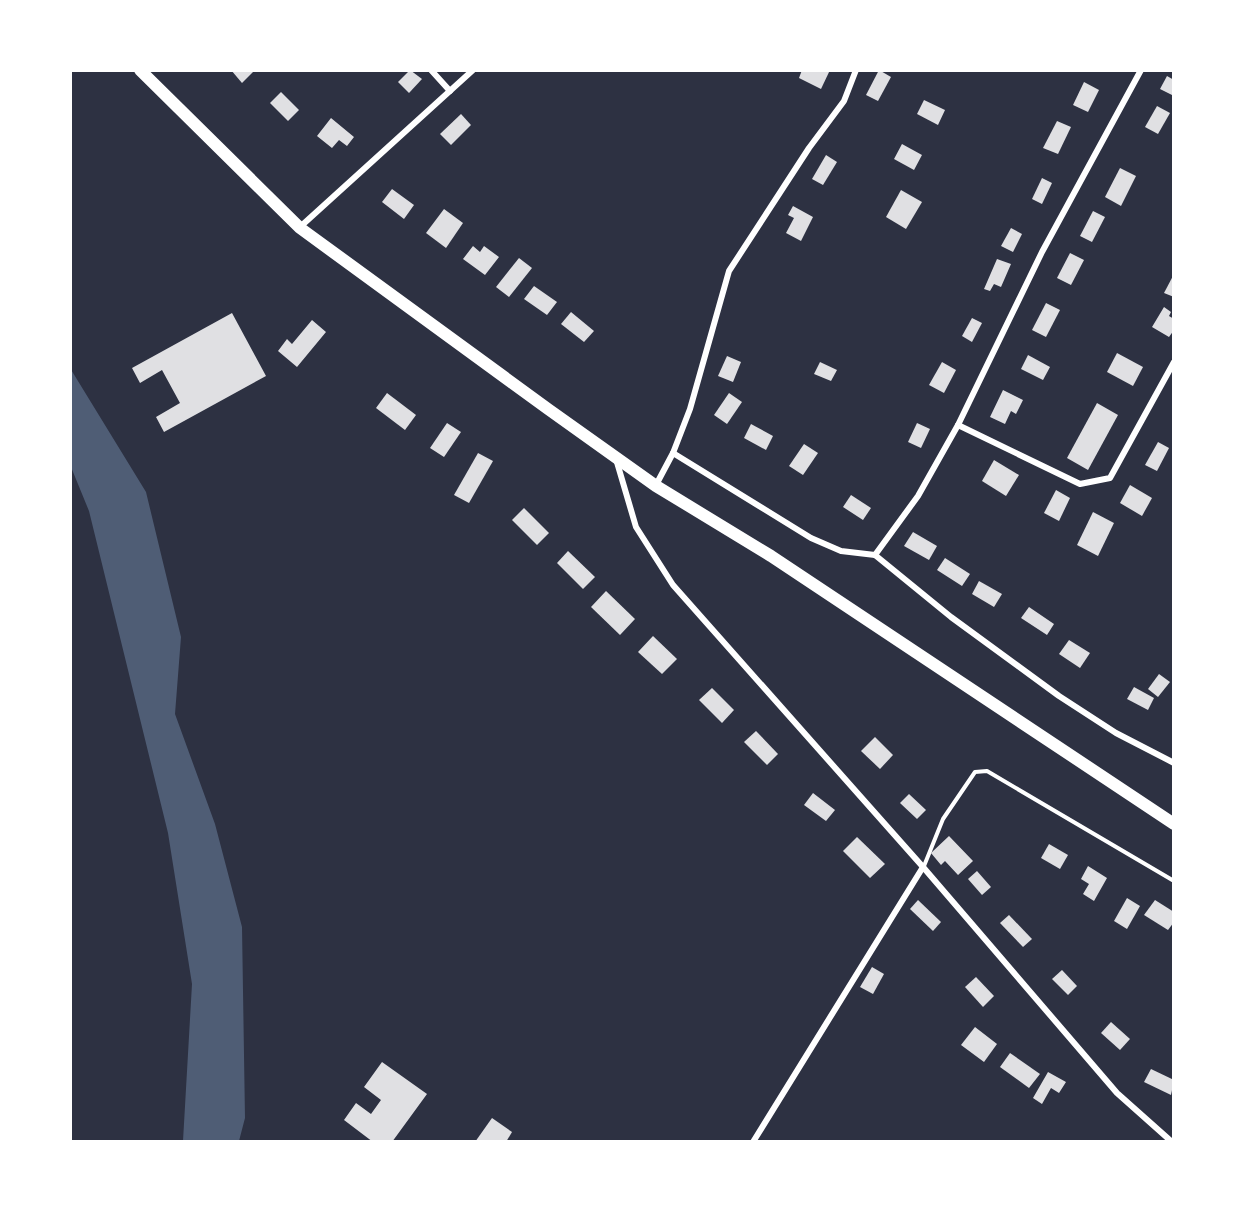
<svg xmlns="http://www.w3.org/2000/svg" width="1244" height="1212" font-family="Montserrat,sans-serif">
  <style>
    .water { fill: #4f5d75 }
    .building { fill: #e0e0e3 }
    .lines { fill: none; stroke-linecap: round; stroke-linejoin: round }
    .service { stroke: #fff; stroke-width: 4 }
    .minor { stroke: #fff; stroke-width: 6 }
    .secondary { stroke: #fff; stroke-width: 12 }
  </style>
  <rect width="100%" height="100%" fill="#2d3142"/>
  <polygon class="water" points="70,368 146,492 181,637 175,714 215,824 242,927 245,1118 239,1141 183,1141 192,984 168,833 89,511 71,467"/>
  <g class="building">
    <polygon points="231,70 255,70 242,83"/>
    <polygon points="410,70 422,79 409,93 398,82"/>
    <polygon points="802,70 830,70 821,89 799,78"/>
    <polygon points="879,70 891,77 878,101 866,95"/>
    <polygon points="1167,76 1174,80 1174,96 1160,89"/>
    <polygon points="1084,82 1099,90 1088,112 1073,105"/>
    <polygon points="281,92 299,110 288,121 270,103"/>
    <polygon points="924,100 945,110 938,125 917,114"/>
    <polygon points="1157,106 1170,113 1158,134 1145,127"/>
    <polygon points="461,114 471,125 451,145 440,134"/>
    <polygon points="331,118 354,137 347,146 339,140 332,148 317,136"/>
    <polygon points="1057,121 1071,127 1058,154 1043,148"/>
    <polygon points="902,144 922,155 914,170 894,159"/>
    <polygon points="826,155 837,162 823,185 812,179"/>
    <polygon points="1120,168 1136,176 1121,206 1105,197"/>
    <polygon points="1042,178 1052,183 1042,204 1032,199"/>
    <polygon points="392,189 414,205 404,219 382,202"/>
    <polygon points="901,190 922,202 906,229 886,217"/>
    <polygon points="793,206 813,217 801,241 786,233 794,218 788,215"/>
    <polygon points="444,209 463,223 446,248 426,233"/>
    <polygon points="1093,211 1105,217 1092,242 1080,236"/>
    <polygon points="1011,228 1022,234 1013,252 1001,246"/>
    <polygon points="473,246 480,252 484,246 499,257 485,275 463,259"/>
    <polygon points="1070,253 1084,260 1071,285 1057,278"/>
    <polygon points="519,258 532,268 509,297 496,287"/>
    <polygon points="997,259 1011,264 1001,287 994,284 990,291 984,289"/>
    <polygon points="1174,274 1174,297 1164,293"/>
    <polygon points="534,286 557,302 547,315 524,299"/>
    <polygon points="1046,303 1060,310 1046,337 1032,330"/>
    <polygon points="1164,307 1171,312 1169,316 1174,319 1174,330 1169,337 1152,327"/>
    <polygon points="571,312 594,331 584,342 561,324"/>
    <polygon points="232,313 266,376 164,432 156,417 180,403 162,370 140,383 132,368"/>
    <polygon points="972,318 982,323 972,342 962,336"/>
    <polygon points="312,320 326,332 297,367 278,351 287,339 292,344"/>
    <polygon points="1117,353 1143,367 1133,386 1107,372"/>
    <polygon points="1028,355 1050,367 1043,380 1021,369"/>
    <polygon points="727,356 741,362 733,382 718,376"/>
    <polygon points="820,362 837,370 831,381 814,374"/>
    <polygon points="942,362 956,370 944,393 929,385"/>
    <polygon points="1003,390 1023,400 1016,414 1011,411 1005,424 990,417"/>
    <polygon points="387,393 416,415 405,430 376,408"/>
    <polygon points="729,393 742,402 727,424 714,415"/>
    <polygon points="1097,403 1118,415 1088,470 1067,458"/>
    <polygon points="447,423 461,432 444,457 430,448"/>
    <polygon points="917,423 930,429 921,448 908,442"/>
    <polygon points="751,424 773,436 766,450 744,438"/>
    <polygon points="1158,442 1169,448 1157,471 1145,465"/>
    <polygon points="804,444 818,453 803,475 789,466"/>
    <polygon points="478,453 493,461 469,503 454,495"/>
    <polygon points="994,460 1019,475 1006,496 982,481"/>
    <polygon points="1130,485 1152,498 1142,516 1120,503"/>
    <polygon points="1056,490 1070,498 1059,521 1044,513"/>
    <polygon points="851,495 871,508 863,520 843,507"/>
    <polygon points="524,508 549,533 537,545 512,520"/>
    <polygon points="1093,512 1114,523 1098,556 1077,545"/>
    <polygon points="913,532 937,546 929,560 904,546"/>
    <polygon points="568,551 595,577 583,589 557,563"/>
    <polygon points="945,558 970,574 962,586 937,570"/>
    <polygon points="979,581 1002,594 994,607 972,594"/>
    <polygon points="606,591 635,619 620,635 591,607"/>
    <polygon points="1029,607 1054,624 1047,635 1021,618"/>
    <polygon points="653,636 677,659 662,674 638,652"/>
    <polygon points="1069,640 1090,653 1080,668 1059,654"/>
    <polygon points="1159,674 1170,682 1158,697 1148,689"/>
    <polygon points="1134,687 1154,698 1148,710 1127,699"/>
    <polygon points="712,688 734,710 722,723 699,700"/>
    <polygon points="756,731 778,754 767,765 744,742"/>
    <polygon points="875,737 893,755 880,769 861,751"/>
    <polygon points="813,793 835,810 826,821 804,805"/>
    <polygon points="909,794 926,810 917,819 900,803"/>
    <polygon points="949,836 973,861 958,875 945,861 941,865 931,853"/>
    <polygon points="857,837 885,864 870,878 843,851"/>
    <polygon points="1049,844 1068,855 1060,869 1041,858"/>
    <polygon points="1088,866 1107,878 1094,901 1083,894 1089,884 1081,879"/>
    <polygon points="977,871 991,887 982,895 968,879"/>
    <polygon points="1127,898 1140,906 1127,929 1114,921"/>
    <polygon points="918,900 941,922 933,931 910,909"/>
    <polygon points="1155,900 1174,912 1174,922 1168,930 1144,915"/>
    <polygon points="1009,915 1032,939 1023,947 1000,923"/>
    <polygon points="872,967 884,974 873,994 860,987"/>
    <polygon points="1062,970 1077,986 1068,995 1052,979"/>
    <polygon points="976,977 994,996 983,1007 965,987"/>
    <polygon points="1111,1022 1130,1039 1120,1050 1101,1033"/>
    <polygon points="975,1027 997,1044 984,1062 961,1045"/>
    <polygon points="1010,1053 1040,1074 1029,1088 1000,1067"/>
    <polygon points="382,1062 427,1094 392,1142 373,1142 344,1120 356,1103 371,1114 381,1100 364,1087"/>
    <polygon points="1151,1069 1174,1080 1171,1095 1144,1082"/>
    <polygon points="1048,1072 1066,1082 1059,1093 1051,1088 1042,1104 1033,1098"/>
    <polygon points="492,1118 512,1132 506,1142 475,1142"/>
  </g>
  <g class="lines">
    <polyline class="service" points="924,866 943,819 975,772 987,771 1174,881"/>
    <g class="minor">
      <polyline points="431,70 450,91"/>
      <polyline points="300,227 473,70"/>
      <polyline points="958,425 1080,484 1110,478 1174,362"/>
      <polyline points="673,453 811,538 841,551 875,555 951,617 1059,696 1116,733 1174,763"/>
      <polyline points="616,459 636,527 673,585 923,867 1117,1093 1172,1142"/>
      <polyline points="656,485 673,453 690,409 729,271 809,148 844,101 856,70"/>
      <polyline points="875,555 918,496 958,425 1042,252 1141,70"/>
      <polyline points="753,1142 923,867"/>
    </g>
    <polyline class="secondary" points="140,70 300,228 548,409 656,486 771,556 1174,824"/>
  </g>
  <rect width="1244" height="1212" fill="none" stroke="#ffffff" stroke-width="144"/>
</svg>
